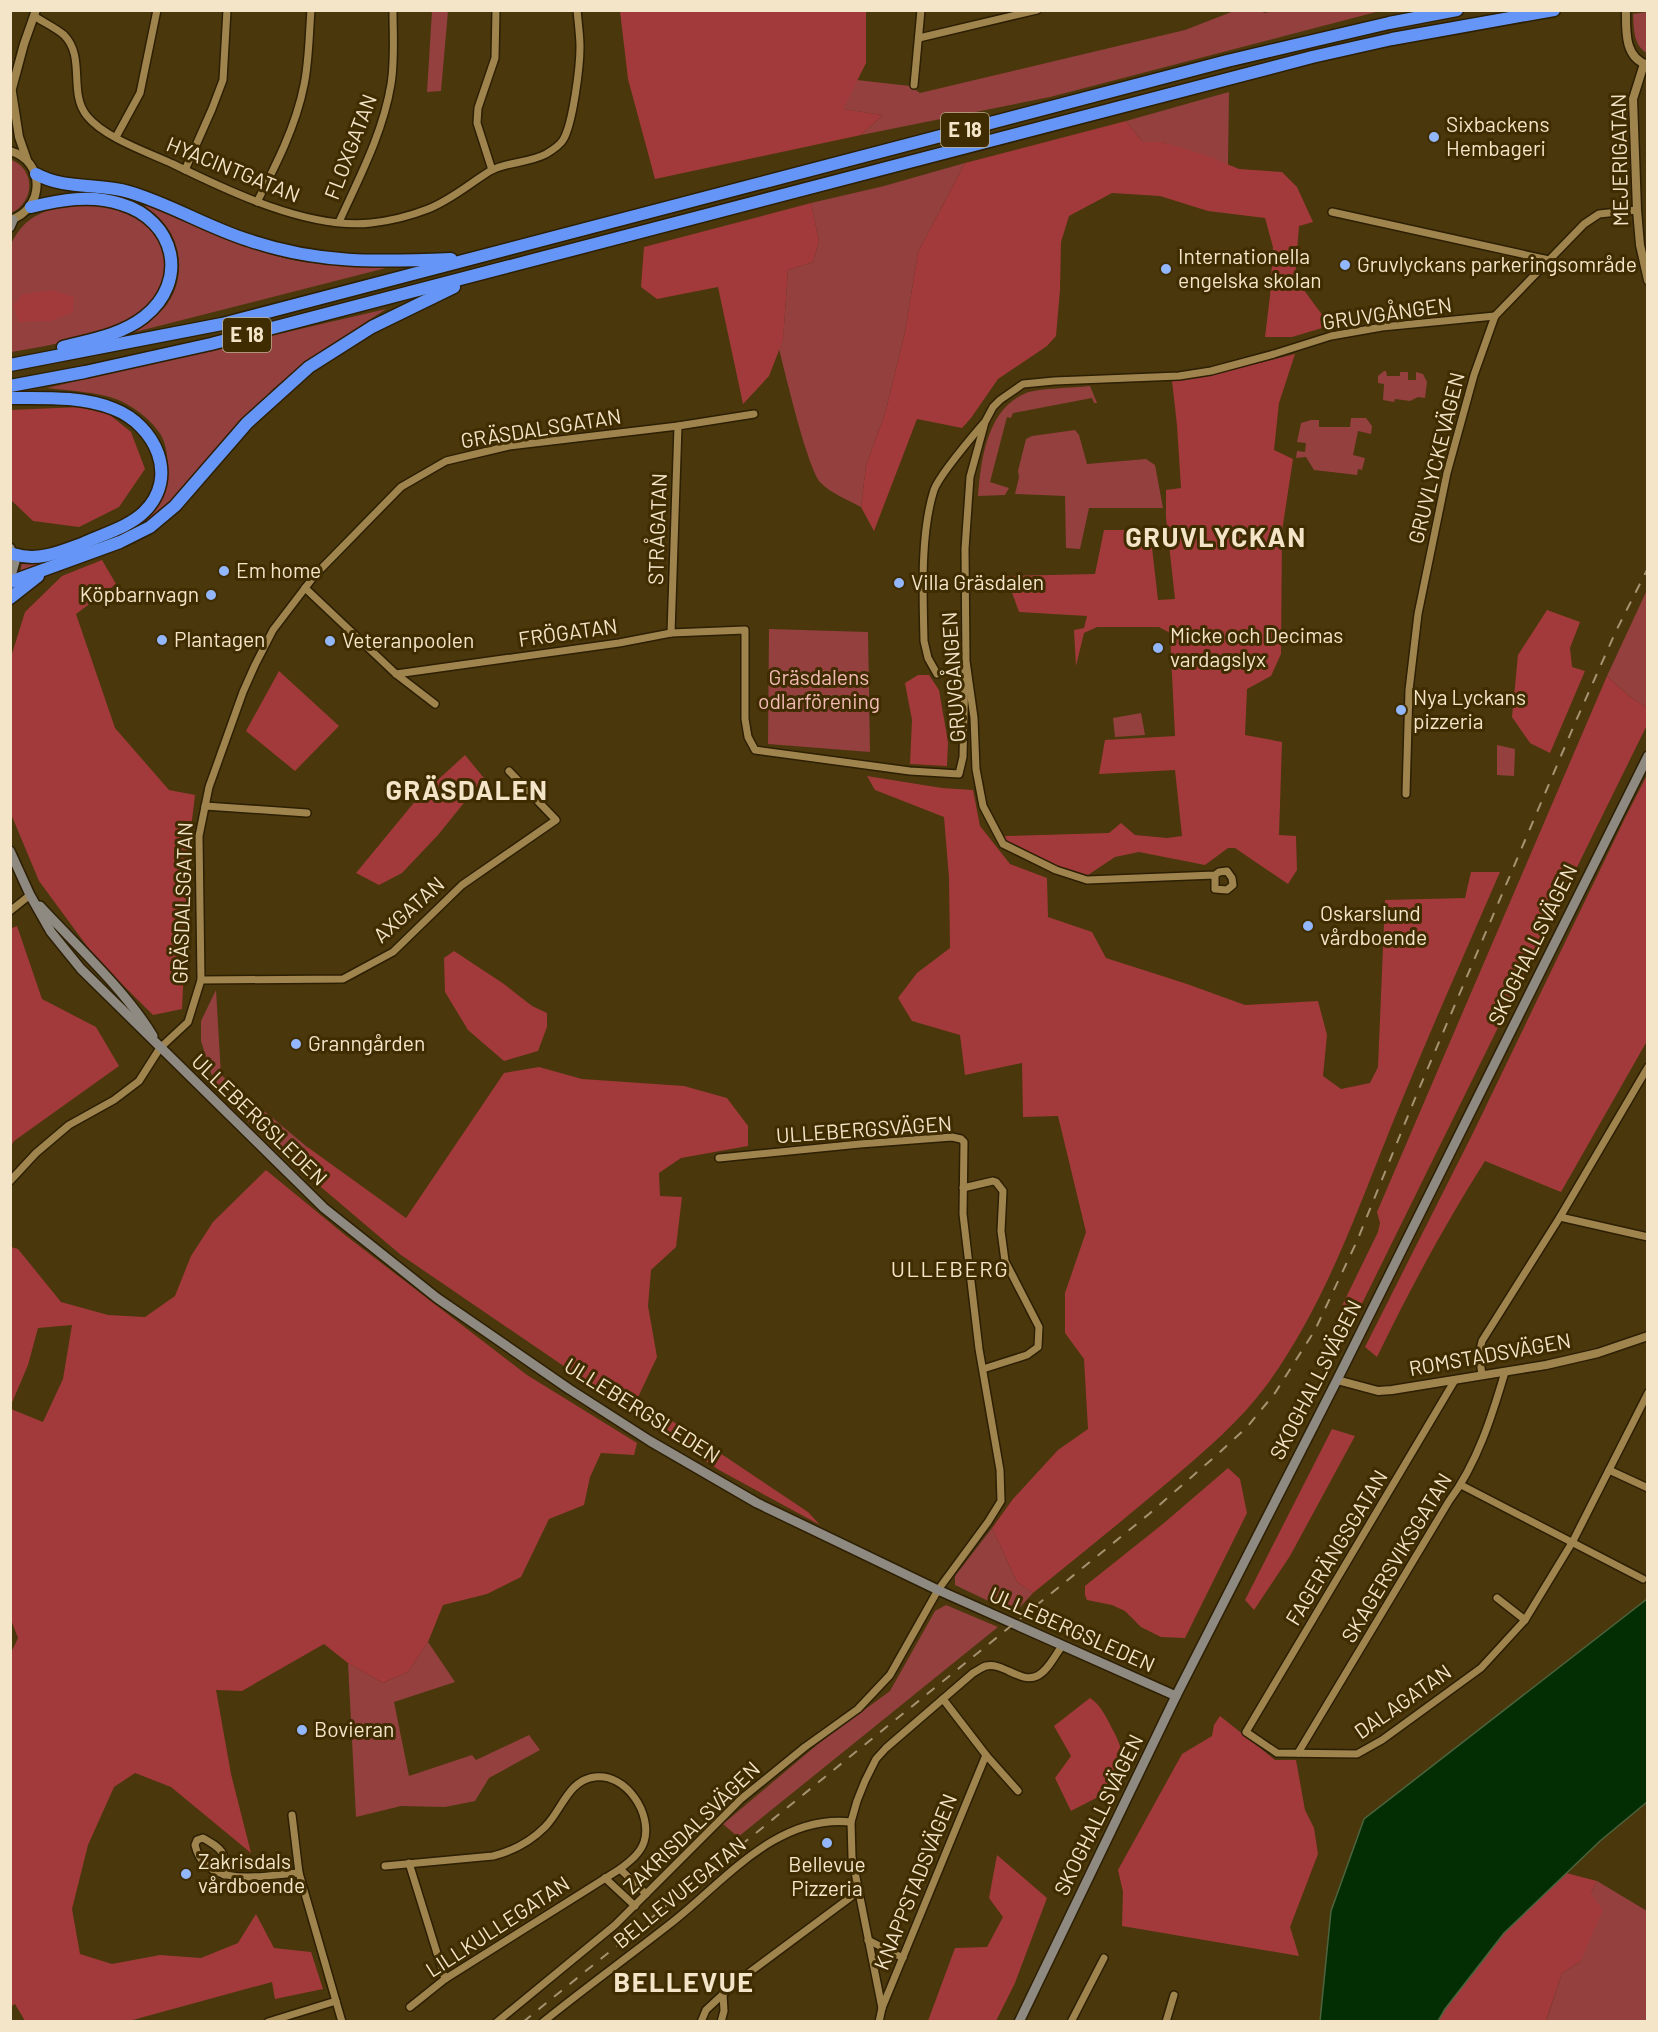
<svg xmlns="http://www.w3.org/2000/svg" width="1658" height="2032" font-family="Barlow,sans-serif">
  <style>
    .green { fill: #93403f }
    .forest { fill: #a23a3b }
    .water { fill: #032d03; stroke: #4b643e; stroke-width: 1.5 }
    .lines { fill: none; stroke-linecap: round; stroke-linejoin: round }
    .minor-casing { stroke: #2c1f03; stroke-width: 10 }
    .tertiary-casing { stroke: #2c1f03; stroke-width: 11 }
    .secondary-casing { stroke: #2c1f03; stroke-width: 12 }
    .motorway-casing { stroke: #2c1f03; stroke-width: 15 }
    .minor { stroke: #a0844e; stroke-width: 7 }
    .tertiary { stroke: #a0844e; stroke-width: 8 }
    .secondary { stroke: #8e8981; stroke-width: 9 }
    .motorway { stroke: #6596f7; stroke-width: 12 }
    .rail { stroke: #a59471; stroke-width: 2; stroke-dasharray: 10 10; stroke-linecap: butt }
    .poi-dot { fill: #93b7fd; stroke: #3f2c00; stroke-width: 2 }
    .labels { text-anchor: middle; stroke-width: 6; stroke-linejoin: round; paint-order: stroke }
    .shield { fill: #3f2c00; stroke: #beae8d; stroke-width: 1.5 }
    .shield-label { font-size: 20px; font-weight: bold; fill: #f4e5c9 }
    .poi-label { font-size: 21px; fill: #f4e5c9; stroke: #3f2c00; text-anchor: start }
    .street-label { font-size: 21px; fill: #f4e5c9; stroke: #3f2c00 }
    .park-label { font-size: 21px; fill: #f3bab6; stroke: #3f2c00 }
    .neighbourhood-label { font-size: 22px; letter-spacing: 1.5px; fill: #f4e5c9; stroke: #3f2c00 }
    .district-label { font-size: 27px; font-weight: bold; letter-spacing: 1.5px; fill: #f4e5c9; stroke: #3f2c00 }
  </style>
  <rect width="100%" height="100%" fill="#4a370c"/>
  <g class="green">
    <polygon points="1280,10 1380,11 1050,97 861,135 883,115 842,109 857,80 910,86 920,93 1185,30 1234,11 1262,11 1264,13"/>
    <polygon points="432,11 448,11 441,91 427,92"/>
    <path d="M1647 12H1648L1647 53C1633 45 1634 29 1633 14Z"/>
    <polygon points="1229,92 1228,165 1162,142 1143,142 1126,121"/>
    <path d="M10 159C36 169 35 202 11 213Z"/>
    <path d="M965 163 918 252 905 332 886 410 866 466 861 507C848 500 832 494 821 483 808 471 785 372 779 349L783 339 788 270 813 262 819 241 811 203 884 186Z"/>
    <path d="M70 203C87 204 123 205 138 213 142 216 147 223 150 226 173 249 173 274 153 299 150 304 146 310 141 313 102 336 54 345 11 352L12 242C26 215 43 212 70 203Z"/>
    <path d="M147 203C196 225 245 251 298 261 329 266 358 267 390 267L131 333C140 327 150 321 158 314 186 290 186 243 159 218 155 213 149 210 145 206Z"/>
    <path d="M386 309 308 360 273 389 170 505 131 533 20 575 22 561C41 567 61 556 79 549 103 539 133 531 153 513 169 498 172 453 161 435 152 421 138 410 123 402 104 392 69 391 47 388Z"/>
    <polygon points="1384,371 1386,371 1387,376 1400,376 1400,372 1408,372 1408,380 1416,380 1416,372 1423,374 1427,382 1425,398 1418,397 1410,401 1395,399 1394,402 1383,400 1384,384 1378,383 1378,376"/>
    <path d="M1090 386 1097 403H1094L1092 398 1013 413 1011 418 1007 417 990 482 1009 488 1005 495 978 496C981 459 987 409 1026 393 1040 388 1074 388 1090 386Z"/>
    <polygon points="1351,418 1366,418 1372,426 1371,434 1358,431 1353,455 1365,458 1362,470 1358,469 1357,475 1314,470 1306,457 1296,458 1297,451 1305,452 1306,443 1297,442 1301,423 1311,420 1319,420 1319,427 1350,427"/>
    <polygon points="1075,430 1079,435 1087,464 1146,459 1155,465 1163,508 1089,508 1080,549 1066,548 1065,496 1015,494 1019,477 1018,471 1026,439 1032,436"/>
    <polygon points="1647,590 1647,708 1629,696 1607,676"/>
    <polygon points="769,629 868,632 870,752 768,744"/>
    <polygon points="1141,713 1145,735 1115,737 1113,718"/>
    <polygon points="1497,745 1515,749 1514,776 1497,775"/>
    <polygon points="216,990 221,1075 306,1146 295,1165 217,1092 201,1041 201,1021"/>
    <polygon points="992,1528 1017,1582 1033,1593 1020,1607 1003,1608 955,1585 955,1576"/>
    <polygon points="946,1605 998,1627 738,1837 723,1824 818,1744 890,1691 935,1611"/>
    <polygon points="428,1642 455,1682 394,1702 409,1776 472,1755 476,1760 529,1735 540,1750 489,1778 475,1801 445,1807 401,1806 356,1817 348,1663 383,1683 408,1672"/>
    <polygon points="1597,1881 1647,1911 1647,2021 1546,2022 1562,1973 1580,1962 1591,1894"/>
  </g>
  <g class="forest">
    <polygon points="620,11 866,11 866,63 843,109 883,115 861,135 655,179 628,79"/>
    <polygon points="1126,121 1143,142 1162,142 1205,155 1239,169 1282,172 1297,187 1313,222 1299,226 1295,278 1323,316 1322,328 1292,337 1265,337 1270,296 1273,247 1265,218 1208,211 1160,196 1112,193 1069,216 1061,242 1060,290 1056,336 1047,346 998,379 971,418 962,428 917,419 874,531 861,507 866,466 886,410 905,332 918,252 965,163"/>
    <polygon points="811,203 819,241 813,262 788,270 783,340 769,376 743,404 718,287 657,299 641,287 644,247"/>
    <polygon points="52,290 74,297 73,312 52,321 18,322 13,305 23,294"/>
    <polygon points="1295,354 1279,403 1274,450 1293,459 1282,531 1281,654 1271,676 1247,689 1245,735 1282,742 1279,835 1296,836 1297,870 1288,884 1235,848 1228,848 1205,865 1139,852 1115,857 1088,875 1060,869 1006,843 1005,836 1109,833 1121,823 1135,835 1167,838 1182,836 1175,770 1099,774 1105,740 1175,736 1170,633 1159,627 1097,627 1084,633 1076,666 1074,630 1084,628 1087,616 1019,612 1006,576 1095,574 1104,530 1150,530 1158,600 1175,599 1166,517 1166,490 1181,488 1177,425 1172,381 1236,369"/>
    <polygon points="80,407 110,415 131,432 145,469 119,507 79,527 33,521 11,500 11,410"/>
    <polygon points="102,560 116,584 76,614 115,728 169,790 195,795 190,837 182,1009 153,1015 95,957 39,881 11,814 11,657 25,612 62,576"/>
    <polygon points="1547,610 1580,622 1570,648 1572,667 1585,671 1550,753 1530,743 1512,717 1518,655"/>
    <polygon points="279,671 339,726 295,771 246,731"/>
    <polygon points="918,675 929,675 939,690 948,742 947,766 910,764 912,720 905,683"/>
    <polygon points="1607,676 1629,696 1647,708 1647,725 1353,1322 1336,1318 1378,1232 1380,1223 1377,1212"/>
    <polygon points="465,755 484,778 438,835 402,873 379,885 356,873 417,799"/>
    <path d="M1647 775V1041L1561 1192 1485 1161C1445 1224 1410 1289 1377 1357L1365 1347 1473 1133 1625 818Z"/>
    <path d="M867 776 942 788 973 790 980 826 1010 864 1047 878 1048 917 1092 932 1106 958 1187 984 1245 1005 1318 1001 1327 1035 1323 1076 1341 1089 1370 1083 1378 1067 1385 900 1465 898 1471 872H1500C1464 955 1427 1038 1393 1122 1357 1211 1324 1307 1266 1386 1240 1421 1206 1450 1173 1478 1127 1517 1080 1555 1033 1593L1017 1582 992 1528 1013 1499 1058 1450 1088 1429 1084 1359 1065 1333V1293L1086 1232 1058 1116 1023 1117 1022 1063 965 1075 960 1035 912 1021 898 998 917 973 950 948 949 878 944 817 875 790Z"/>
    <polygon points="17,926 42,999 96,1027 119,1066 14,1141 11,1146 10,929"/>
    <polygon points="454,951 504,984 532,1006 547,1013 547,1027 538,1051 504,1061 468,1030 445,992 444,958"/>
    <polygon points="539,1067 582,1079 684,1086 727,1098 748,1126 748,1146 681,1158 659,1173 660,1196 682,1197 676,1247 651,1270 648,1306 657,1357 631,1412 401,1255 295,1165 306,1146 406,1218 504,1073"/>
    <polygon points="266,1170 345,1235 527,1375 637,1443 634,1455 601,1453 590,1477 584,1505 549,1519 521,1577 487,1594 443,1605 428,1642 408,1672 383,1683 348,1663 324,1644 242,1691 216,1690 231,1774 251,1853 171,1787 135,1773 114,1787 88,1845 72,1909 80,1954 112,1964 160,1955 201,1958 238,1943 256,1914 274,1948 311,1952 323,1989 275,1999 272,1982 129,2021 25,2021 15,2004 10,2007 10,1655 18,1638 10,1617 11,1409 43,1422 63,1379 72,1325 38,1328 28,1365 11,1405 11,1247 18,1249 61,1302 108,1315 145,1317 175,1296 191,1256 213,1222"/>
    <polygon points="672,1421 808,1512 820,1525 719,1470 655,1427"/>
    <polygon points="1332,1429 1355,1436 1290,1556 1254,1610 1245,1600"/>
    <polygon points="1228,1468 1240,1479 1247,1513 1185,1638 1161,1637 1141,1627 1125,1611 1112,1605 1087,1600 1085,1595 1085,1586 1164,1523"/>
    <path d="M1090 1698C1102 1706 1107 1719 1114 1732 1139 1782 1111 1790 1071 1811L1055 1778 1071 1756 1054 1726Z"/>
    <polygon points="1220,1716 1275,1760 1296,1760 1305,1810 1314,1828 1318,1854 1290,1927 1299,1956 1122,1926 1123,1892 1118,1870 1182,1754 1212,1736 1214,1725"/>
    <polygon points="997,1855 1047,1898 1015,1983 996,2021 928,2021 955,1948 987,1947 1003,1917 989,1898"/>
    <polygon points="1566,1873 1597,1881 1591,1894 1603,1910 1580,1962 1562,1973 1546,2021 1438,2022 1445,2009 1504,1933"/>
  </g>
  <polygon class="water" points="1647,1599 1647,1802 1600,1841 1504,1933 1445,2009 1438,2021 1320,2021 1331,1911 1364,1819"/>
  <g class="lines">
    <g class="minor-casing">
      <g id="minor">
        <path d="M34 16C43 22 56 28 64 35 86 57 68 93 87 116 105 138 147 152 173 164 228 191 309 230 371 223 390 221 410 216 428 209 451 200 469 184 490 171 506 162 529 163 546 154 551 151 560 145 563 140 573 124 580 66 580 47 580 35 578 22 577 10"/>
        <polyline points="919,38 1037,10"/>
        <polyline points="914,85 921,10"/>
        <polyline points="116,137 140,93 157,10"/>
        <polyline points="185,170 212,109 223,80 227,10"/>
        <polyline points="492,170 477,123 478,108 495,58 496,10"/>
        <path d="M257 202C276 165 296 126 304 85 309 61 309 35 311 10"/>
        <polyline points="1332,212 1549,260"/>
        <path d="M339 222C359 178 383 133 391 84 395 60 393 35 393 10"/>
        <polyline points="305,588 396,674 435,704"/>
        <polyline points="671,633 678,426"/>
        <polyline points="396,674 619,643 671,633 745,630 745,719 748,737 755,750 910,771 959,774 963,757 965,670"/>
        <path d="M937 674 928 658 924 641C923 595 920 534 934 490 940 474 972 437 983 424"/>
        <polyline points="1406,794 1409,690 1418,614 1447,473 1474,375 1495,316 1584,224 1599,214 1637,210"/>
        <polyline points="205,806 307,813"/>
        <polyline points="1215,875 1215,889 1227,890 1233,885 1232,878 1227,871 1219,872 1215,875 1087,880 1056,870 1003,844 983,806 976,769 974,718 966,661 965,549 970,477 985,422 993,407 1000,400 1023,384 1054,381 1179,376 1211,371 1274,354 1331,336 1382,327 1495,316"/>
        <polyline points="10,911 30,895"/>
        <polyline points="201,980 343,979 393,952 462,885 556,820 509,771"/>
        <polyline points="10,1181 36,1153 69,1125 114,1100 139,1081 160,1048 188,1022 201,980 199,836 209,787 243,692 255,665 273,630 315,575 401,487 446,461 509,446 678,426 754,414"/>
        <polyline points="963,1188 993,1181 996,1182 1003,1191 1001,1231 1005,1261 1039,1327 1038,1347 1027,1355 983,1369"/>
        <polyline points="1560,1217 1648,1237"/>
        <polyline points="1482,1375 1479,1354 1482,1341 1560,1217 1648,1067"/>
        <polyline points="1455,1380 1246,1732 1277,1753 1357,1754 1382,1740 1481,1668 1525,1620 1573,1541 1648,1393"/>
        <polyline points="1609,1470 1648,1488"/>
        <polyline points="1461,1485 1643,1579"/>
        <polyline points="1497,1598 1525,1620"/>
        <polyline points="943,1699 986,1755 1018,1791"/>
        <path d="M1298 1753 1449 1501C1477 1464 1492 1416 1505 1372"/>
        <polyline points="292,1815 299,1873 342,2022"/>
        <polyline points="409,1863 445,1979"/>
        <path d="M385 1866 493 1856C513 1851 530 1842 545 1827 562 1810 568 1780 595 1777 626 1773 653 1814 644 1842 640 1854 629 1862 620 1869L445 1979 410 2007"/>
        <polyline points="620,1869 646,1894"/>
        <path d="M224 1875C227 1852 222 1849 203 1838L197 1840 195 1845C205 1890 265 1875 299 1873"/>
        <polyline points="605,1878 635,1906"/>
        <polyline points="868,1940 903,1958"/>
        <path d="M882 2008 852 1857 851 1822 857 1801 865 1781 876 1759 886 1748 973 1673C977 1671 982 1667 986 1666 1003 1662 1021 1684 1037 1676 1048 1671 1055 1655 1062 1646"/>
        <polyline points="268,2022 336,2001"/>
        <polyline points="497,2022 615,1925 741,1799 805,1747 858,1709 890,1675 938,1590 988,1522 1001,1501 1000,1470 979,1349 963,1214 964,1142 961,1139 952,1137 860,1144 719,1158"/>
        <path d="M543 2022C585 1988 628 1957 670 1924 724 1882 776 1814 851 1822"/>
        <polyline points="701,2022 706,2010 734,1984 859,1891"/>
        <polyline points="721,2022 724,2011 723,1994"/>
        <polyline points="879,2022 882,2008 986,1755"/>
        <polyline points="1071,2022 1104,1958"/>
        <polyline points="1166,2022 1174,1995"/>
      </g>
    </g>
    <g class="tertiary-casing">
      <g id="tertiary">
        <path d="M1626 10C1626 31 1624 58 1648 65"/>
        <polyline points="1644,64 1633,99 1637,210 1640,245 1648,280"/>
        <polyline points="12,92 19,137 27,160"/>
        <polyline points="10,96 24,44 36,10"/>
        <path d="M10 151C46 161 45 209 10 220"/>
        <polyline points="1337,1380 1378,1391 1392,1390 1546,1365 1598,1353 1648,1336"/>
      </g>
    </g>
    <g class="secondary-casing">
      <g id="secondary">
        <polyline points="10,227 13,220"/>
        <polyline points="10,548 15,562 10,579"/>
        <polyline points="10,851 30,895 51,932 81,969 324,1208 437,1298 569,1389 650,1441 757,1503 938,1590 1176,1696"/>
        <path d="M40 906C76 945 126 991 153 1036"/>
        <polyline points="1019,2022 1176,1696 1337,1380 1648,756"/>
      </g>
    </g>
    <g class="motorway-casing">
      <g id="motorway">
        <path d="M36 174C65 190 98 183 129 192 170 204 207 227 248 240 318 264 378 262 451 259"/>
        <path d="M31 207C60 200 91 194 121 204 175 220 190 281 144 317 121 335 90 340 63 347"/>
        <polyline points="10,365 222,324 1227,61 1389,23 1457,10"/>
        <polyline points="10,386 85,372 211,344 1312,57 1392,39 1554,10"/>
        <path d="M10 398C44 398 82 396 114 409 155 425 180 477 144 512 129 527 103 534 84 543 60 552 38 562 13 554"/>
        <polyline points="10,582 120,542 150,527 175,506 247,423 309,367 372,327 454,287"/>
        <polyline points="10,598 38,576"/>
      </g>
    </g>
    <use href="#minor" class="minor"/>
    <use href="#tertiary" class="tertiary"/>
    <use href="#secondary" class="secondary"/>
    <use href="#motorway" class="motorway"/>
    <polyline class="rail" points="523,2022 1149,1514 1219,1453 1248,1426 1275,1393 1315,1330 1357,1241 1416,1096 1575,723 1616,631 1648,568"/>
  </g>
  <g class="poi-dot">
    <circle cx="1434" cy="137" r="6"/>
    <circle cx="1345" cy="265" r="6"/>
    <circle cx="1166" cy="269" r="6"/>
    <circle cx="224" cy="571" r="6"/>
    <circle cx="899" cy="583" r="6"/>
    <circle cx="211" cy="595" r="6"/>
    <circle cx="162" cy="640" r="6"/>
    <circle cx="330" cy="641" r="6"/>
    <circle cx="1158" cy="648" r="6"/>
    <circle cx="1401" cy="710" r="6"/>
    <circle cx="1308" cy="926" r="6"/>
    <circle cx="296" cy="1044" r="6"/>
    <circle cx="302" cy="1730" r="6"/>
    <circle cx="827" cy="1843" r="6"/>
    <circle cx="186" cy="1874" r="6"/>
  </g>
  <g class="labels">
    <g class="shield">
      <rect x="941" y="113" width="48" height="34" rx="4.5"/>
      <rect x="223" y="318" width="48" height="34" rx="4.5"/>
    </g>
    <g class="shield-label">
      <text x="965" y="137">E 18</text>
      <text x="247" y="342">E 18</text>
    </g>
    <g class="poi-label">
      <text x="1446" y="132">Sixbackens<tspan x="1446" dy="24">Hembageri</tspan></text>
      <text x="1178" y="264">Internationella<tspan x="1178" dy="24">engelska skolan</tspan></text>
      <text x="1357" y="272">Gruvlyckans parkeringsområde</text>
      <text x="236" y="578">Em home</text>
      <text x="911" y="590">Villa Gräsdalen</text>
      <text x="199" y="602" text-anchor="end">Köpbarnvagn</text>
      <text x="1170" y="643">Micke och Decimas<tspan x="1170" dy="24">vardagslyx</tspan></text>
      <text x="174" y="647">Plantagen</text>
      <text x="342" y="648">Veteranpoolen</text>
      <text x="1413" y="705">Nya Lyckans<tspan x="1413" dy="24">pizzeria</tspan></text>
      <text x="1320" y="921">Oskarslund<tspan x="1320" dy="24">vårdboende</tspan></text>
      <text x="308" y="1051">Granngården</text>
      <text x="314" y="1737">Bovieran</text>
      <text x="198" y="1869">Zakrisdals<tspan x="198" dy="24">vårdboende</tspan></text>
      <text x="827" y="1872" text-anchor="middle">Bellevue<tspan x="827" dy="24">Pizzeria</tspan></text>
    </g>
    <g class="street-label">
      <text transform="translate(351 147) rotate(-69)" y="7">FLOXGATAN</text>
      <text transform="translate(1620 160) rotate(-91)" y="7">MEJERIGATAN</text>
      <text transform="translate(233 170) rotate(22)" y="7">HYACINTGATAN</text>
      <text transform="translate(1387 314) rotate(-8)" y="7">GRUVGÅNGEN</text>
      <text transform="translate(541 429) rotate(-9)" y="7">GRÄSDALSGATAN</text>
      <text transform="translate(1437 458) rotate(-76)" y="7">GRUVLYCKEVÄGEN</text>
      <text transform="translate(658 529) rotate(-88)" y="7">STRÅGATAN</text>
      <text transform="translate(568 633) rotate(-8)" y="7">FRÖGATAN</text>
      <text transform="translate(954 677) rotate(-94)" y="7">GRUVGÅNGEN</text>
      <text transform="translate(183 903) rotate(-88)" y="7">GRÄSDALSGATAN</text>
      <text transform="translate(409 910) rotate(-42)" y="7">AXGATAN</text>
      <text transform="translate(1533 945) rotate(-64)" y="7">SKOGHALLSVÄGEN</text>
      <text transform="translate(259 1120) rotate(44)" y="7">ULLEBERGSLEDEN</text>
      <text transform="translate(864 1130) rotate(-4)" y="7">ULLEBERGSVÄGEN</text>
      <text transform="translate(1490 1355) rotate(-10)" y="7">ROMSTADSVÄGEN</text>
      <text transform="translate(1316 1380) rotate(-63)" y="7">SKOGHALLSVÄGEN</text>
      <text transform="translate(642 1411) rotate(32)" y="7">ULLEBERGSLEDEN</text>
      <text transform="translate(1337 1548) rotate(-59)" y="7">FAGERÄNGSGATAN</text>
      <text transform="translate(1397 1558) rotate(-59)" y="7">SKAGERSVIKSGATAN</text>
      <text transform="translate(1072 1630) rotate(24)" y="7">ULLEBERGSLEDEN</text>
      <text transform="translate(1403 1702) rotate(-35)" y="7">DALAGATAN</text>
      <text transform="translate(1099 1815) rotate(-64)" y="7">SKOGHALLSVÄGEN</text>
      <text transform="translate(692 1828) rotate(-44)" y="7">ZAKRISDALSVÄGEN</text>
      <text transform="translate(916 1882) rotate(-68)" y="7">KNAPPSTADSVÄGEN</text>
      <text transform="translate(680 1893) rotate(-39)" y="7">BELLEVUEGATAN</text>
      <text transform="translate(498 1927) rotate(-33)" y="7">LILLKULLEGATAN</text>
    </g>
    <g class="park-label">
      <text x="819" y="685">Gräsdalens<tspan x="819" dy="24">odlarförening</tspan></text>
    </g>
    <g class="neighbourhood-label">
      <text x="950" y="1277">ULLEBERG</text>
    </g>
    <g class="district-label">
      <text x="1216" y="547">GRUVLYCKAN</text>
      <text x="467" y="800">GRÄSDALEN</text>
      <text x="684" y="1992">BELLEVUE</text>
    </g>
  </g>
  <rect width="1658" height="2032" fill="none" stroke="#f4e5c9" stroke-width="24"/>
</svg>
